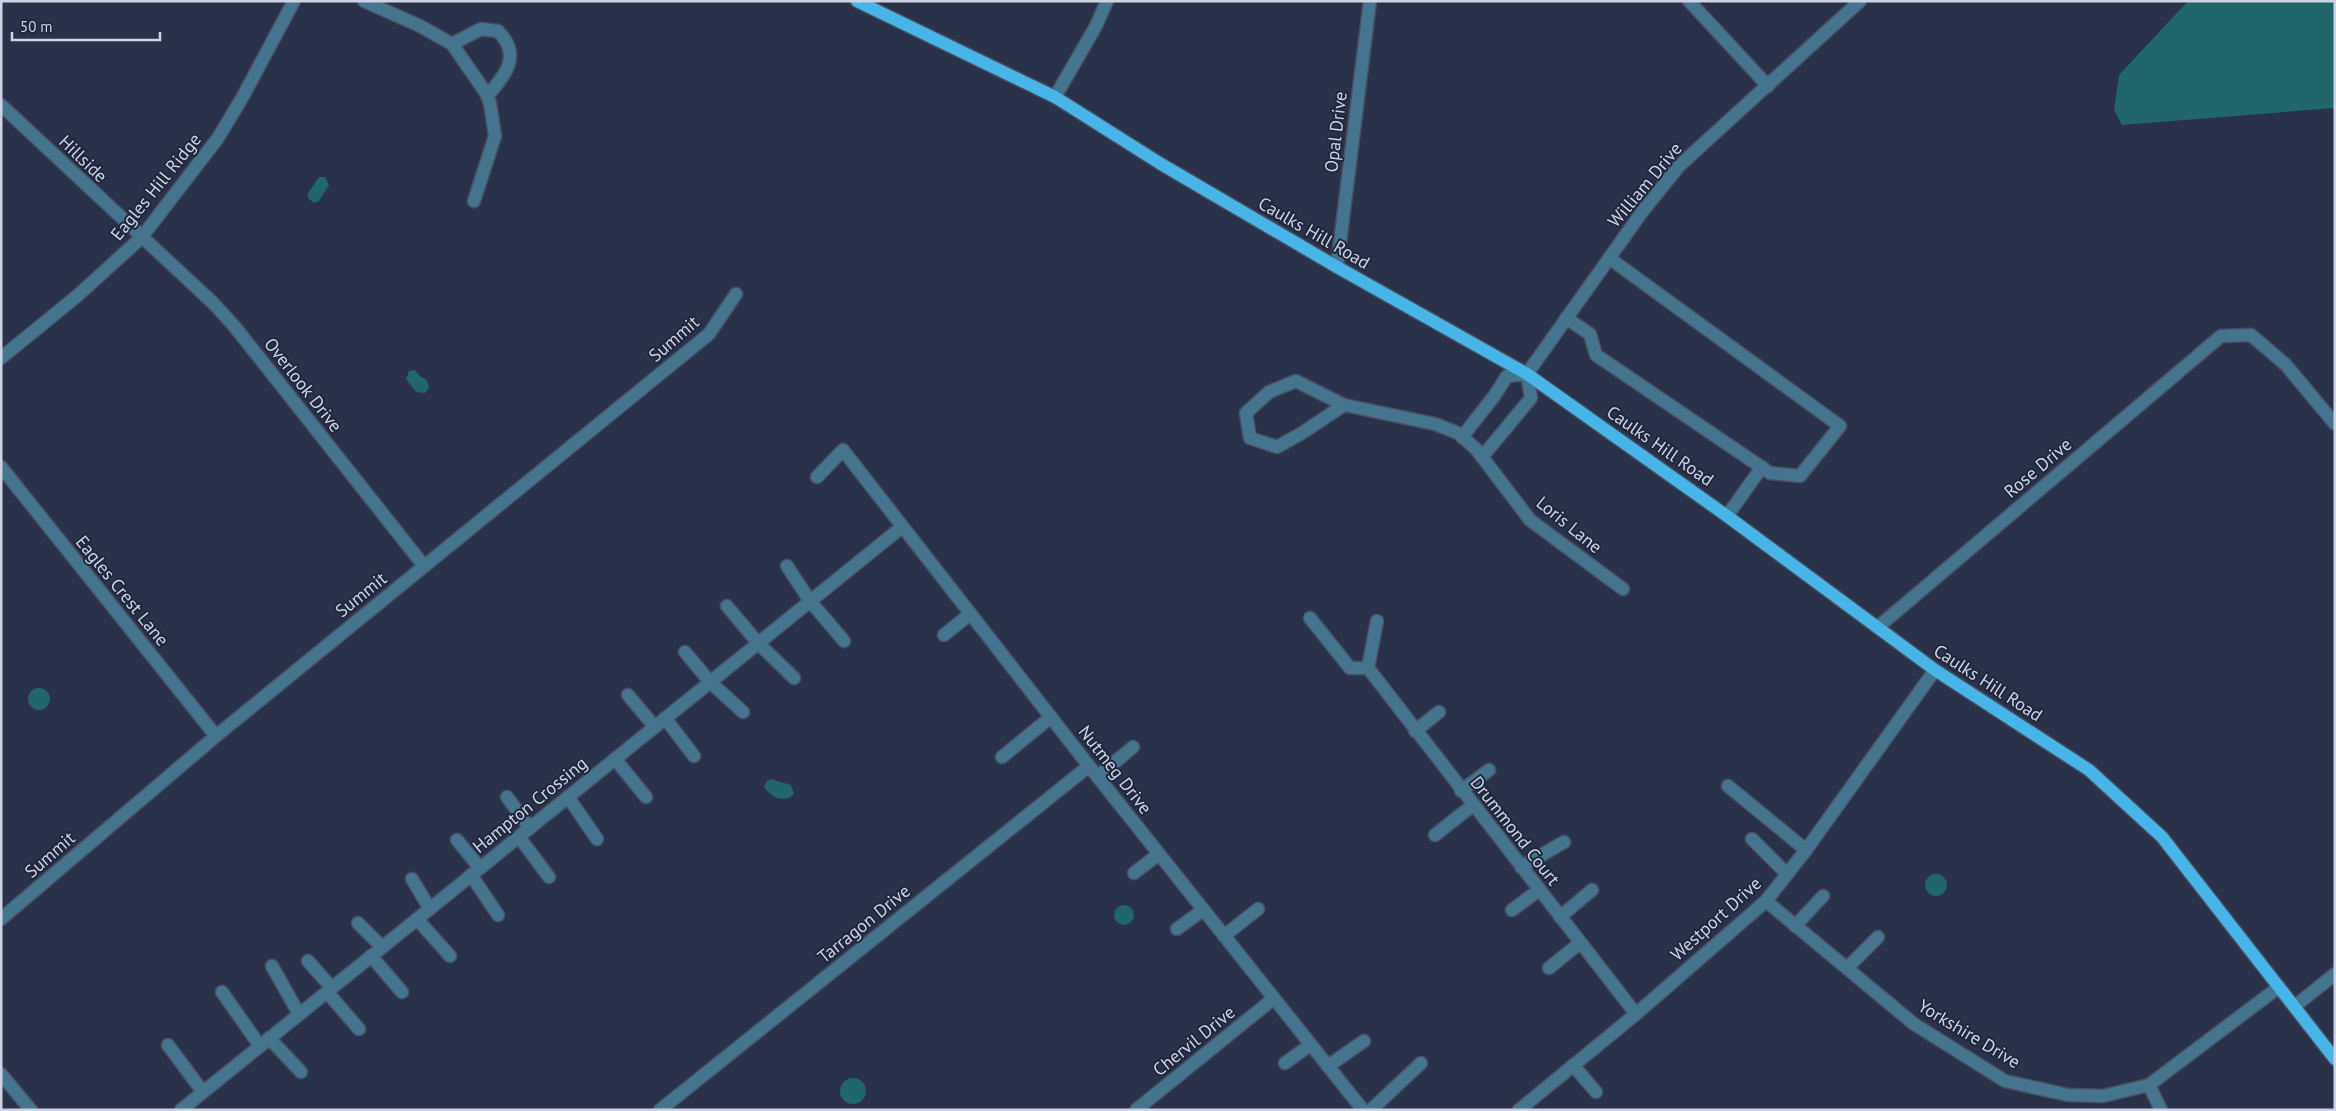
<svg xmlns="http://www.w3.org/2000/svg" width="2336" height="1111" font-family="'PT Sans',sans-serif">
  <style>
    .water { fill: #216668 }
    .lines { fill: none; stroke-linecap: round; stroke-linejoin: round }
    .minor-casing { stroke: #474f65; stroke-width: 15 }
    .major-casing { stroke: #474f65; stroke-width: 15 }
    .minor { stroke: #45758e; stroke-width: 12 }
    .major { stroke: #48b5e8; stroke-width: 12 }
    .labels { text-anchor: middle; stroke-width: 4; stroke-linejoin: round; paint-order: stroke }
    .street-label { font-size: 18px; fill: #cdd3e2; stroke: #20283e }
  </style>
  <rect width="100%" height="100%" fill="#2a3249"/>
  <g class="water">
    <polygon points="2188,1 2335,1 2334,108 2122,125 2114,110 2119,75"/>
    <polygon points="319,177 325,177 329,185 319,201 314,203 308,198 308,193"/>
    <polygon points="415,370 421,377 427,380 429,388 425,393 416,392 406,379 409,371"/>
    <circle cx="39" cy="699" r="11"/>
    <path d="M771 779 791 785 794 794C784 804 771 797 764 787L767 781Z"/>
    <circle cx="1936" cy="885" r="11"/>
    <circle cx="1124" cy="915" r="10"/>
    <circle cx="853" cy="1091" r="13"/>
  </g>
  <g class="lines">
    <g class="minor-casing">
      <g id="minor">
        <polyline points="364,1 420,26 452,44 486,93 490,103 495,136 474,201"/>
        <polyline points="1689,1 1768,86"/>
        <path d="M452 44 481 29 498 31C522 55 506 75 487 96"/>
        <polyline points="1055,97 1096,26 1107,1"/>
        <polyline points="1,105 213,303 235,327 424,566"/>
        <polyline points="1337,267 1370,1"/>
        <polyline points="1566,318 1590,334 1596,355 1770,473 1800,476 1840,426 1609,258"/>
        <polyline points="1,358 77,296 141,238 218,138 242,98 294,1"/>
        <polyline points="1527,374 1642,212 1679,166 1860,1"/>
        <polyline points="1344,405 1296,381 1269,392 1246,413 1250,438 1277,447 1302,433 1344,405 1435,424 1458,433 1476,449 1530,520 1623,589"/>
        <polyline points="1462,437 1495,395 1507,376 1527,374"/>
        <polyline points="1482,457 1531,398 1527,374"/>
        <polyline points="1,467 216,736"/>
        <polyline points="817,477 843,450 1089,766 1363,1110"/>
        <polyline points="1727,516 1762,467"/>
        <polyline points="787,566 810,601 844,641"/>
        <polyline points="727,606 758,643 794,678"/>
        <polyline points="1310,618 1350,668 1368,668"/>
        <polyline points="1878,627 2221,336 2251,335 2286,365 2335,424"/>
        <polyline points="944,635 970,614"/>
        <polyline points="685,652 710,682 743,712"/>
        <polyline points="1368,668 1636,1014"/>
        <polyline points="1368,668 1377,621"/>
        <polyline points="628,695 655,727"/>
        <polyline points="665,718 694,756"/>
        <polyline points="1415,731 1439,712"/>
        <polyline points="1002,757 1051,717"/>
        <polyline points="615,759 646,797"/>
        <polyline points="1098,776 1133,747"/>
        <polyline points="1728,786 1806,850"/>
        <polyline points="1461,791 1489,770"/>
        <polyline points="507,797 530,828"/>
        <polyline points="568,797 597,839"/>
        <polyline points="1435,835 1473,805"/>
        <polyline points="519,837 549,877"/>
        <polyline points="1752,839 1787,874"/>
        <polyline points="457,840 480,868"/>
        <polyline points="1521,867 1564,842"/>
        <polyline points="1134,873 1159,854"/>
        <polyline points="471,875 498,915"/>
        <polyline points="412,879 430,909"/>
        <polyline points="1766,901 1914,1024 2005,1081 2068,1095 2103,1096 2149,1085 2279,987"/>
        <polyline points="1512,910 1539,890"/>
        <polyline points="1560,917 1592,890"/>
        <polyline points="1,919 216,736 709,334 736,294"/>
        <polyline points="417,919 450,956"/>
        <polyline points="358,923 382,947"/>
        <polyline points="1795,926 1823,896"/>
        <polyline points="1177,929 1203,910"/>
        <polyline points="1224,936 1258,909"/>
        <polyline points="371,956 402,992"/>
        <polyline points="308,961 332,988"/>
        <polyline points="272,966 299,1014"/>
        <polyline points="1549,968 1580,943"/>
        <polyline points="1847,968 1878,937"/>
        <polyline points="222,992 260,1046"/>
        <polyline points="327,992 359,1029"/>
        <polyline points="2295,1006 2335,974"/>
        <polyline points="269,1038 301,1072"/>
        <polyline points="168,1045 203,1092"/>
        <polyline points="1285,1063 1310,1045"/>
        <polyline points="1573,1065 1596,1092"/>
        <polyline points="1328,1066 1364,1041"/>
        <polyline points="1,1074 31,1110"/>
        <polyline points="2149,1085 2161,1110"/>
        <polyline points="181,1110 902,527"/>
        <polyline points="660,1110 1089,766"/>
        <polyline points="1136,1110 1273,999"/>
        <polyline points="1371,1110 1421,1063"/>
        <polyline points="1519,1110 1636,1014 1766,901 1806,850 1935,670"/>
      </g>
    </g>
    <g class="major-casing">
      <polyline id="major" points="857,1 1055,97 1161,164 1337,267 1527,374 1727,516 1935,670 2089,770 2162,837 2335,1059"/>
    </g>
    <use href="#minor" class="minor"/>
    <use href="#major" class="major"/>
  </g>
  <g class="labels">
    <g class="street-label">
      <text transform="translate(1336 132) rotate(-83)" y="6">Opal Drive</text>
      <text transform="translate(83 159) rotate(44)" y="6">Hillside</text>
      <text transform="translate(1645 185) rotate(-50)" y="6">William Drive</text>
      <text transform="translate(156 187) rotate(-51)" y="6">Eagles Hill Ridge</text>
      <text transform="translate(1314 233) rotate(30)" y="6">Caulks Hill Road</text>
      <text transform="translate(674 339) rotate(-41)" y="6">Summit</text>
      <text transform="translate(303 385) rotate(52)" y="6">Overlook Drive</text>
      <text transform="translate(1660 446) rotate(35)" y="6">Caulks Hill Road</text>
      <text transform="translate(2038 468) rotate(-40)" y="6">Rose Drive</text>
      <text transform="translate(1569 525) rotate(39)" y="6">Loris Lane</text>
      <text transform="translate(122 591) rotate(51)" y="6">Eagles Crest Lane</text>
      <text transform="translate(361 595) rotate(-39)" y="6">Summit</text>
      <text transform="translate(1988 683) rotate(33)" y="6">Caulks Hill Road</text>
      <text transform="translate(1115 770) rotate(52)" y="6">Nutmeg Drive</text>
      <text transform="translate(530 805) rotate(-39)" y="6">Hampton Crossing</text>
      <text transform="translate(1515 831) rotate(52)" y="6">Drummond Court</text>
      <text transform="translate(50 855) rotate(-41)" y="6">Summit</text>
      <text transform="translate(1716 919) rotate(-42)" y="6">Westport Drive</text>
      <text transform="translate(864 924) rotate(-39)" y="6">Tarragon Drive</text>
      <text transform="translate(1969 1034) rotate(31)" y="6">Yorkshire Drive</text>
      <text transform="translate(1194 1041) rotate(-39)" y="6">Chervil Drive</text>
    </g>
  </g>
  <rect width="2336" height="1111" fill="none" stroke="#cdd3e2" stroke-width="5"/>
  <path d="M12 32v8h148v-8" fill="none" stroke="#cdd3e2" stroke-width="2.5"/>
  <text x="20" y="32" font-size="15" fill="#cdd3e2" stroke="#20283e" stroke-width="4" paint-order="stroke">50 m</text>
</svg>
